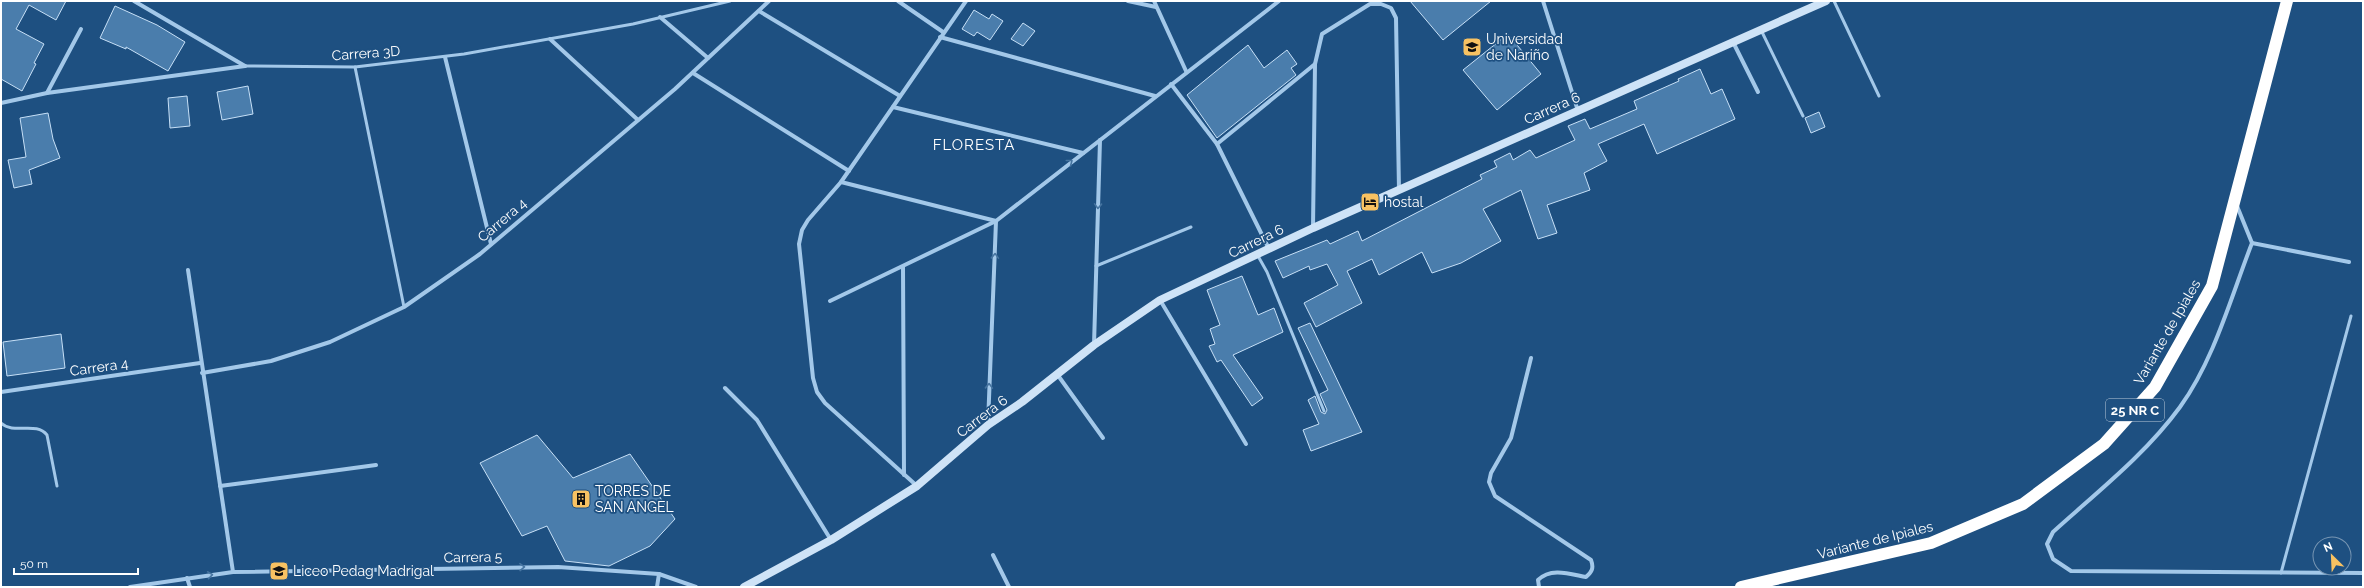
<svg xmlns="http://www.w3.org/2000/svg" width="2364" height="588" font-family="Raleway,sans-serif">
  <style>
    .building { fill: #4a7dac; stroke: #c7e0f7 }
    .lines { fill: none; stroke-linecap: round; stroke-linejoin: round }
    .lane { stroke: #a3c8e9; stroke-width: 3 }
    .street { stroke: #a3c8e9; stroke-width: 4 }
    .secondary { stroke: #cee3f7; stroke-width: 8 }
    .highway { stroke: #fff; stroke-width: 12 }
    .oneway { stroke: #4674a0 }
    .labels { text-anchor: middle; stroke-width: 3.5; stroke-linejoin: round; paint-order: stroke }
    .shield { fill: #1e5081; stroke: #bccad9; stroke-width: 1 }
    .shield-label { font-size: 13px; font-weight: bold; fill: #fff }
    .poi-label { font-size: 14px; fill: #fff; stroke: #1e5081; text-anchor: start }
    .street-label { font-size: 14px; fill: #fff; stroke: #1e5081 }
    .neighbourhood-label { font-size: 15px; letter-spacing: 1px; fill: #fff; stroke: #1e5081 }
  </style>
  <rect width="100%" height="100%" fill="#1e5081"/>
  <g class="building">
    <polygon points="1,1 66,1 56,20 29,5 16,29 44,44 34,63 36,64 22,91 1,79"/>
    <polygon points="1410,1 1491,1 1443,40"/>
    <polygon points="115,6 157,25 185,42 168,71 126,47 126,49 100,38"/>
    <polygon points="974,10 989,19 992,14 1003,21 990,40 977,32 974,36 962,29"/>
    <polygon points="1023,23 1035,31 1023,46 1011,39"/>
    <polygon points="1508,34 1541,74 1497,110 1463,70"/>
    <polygon points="1248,45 1264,68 1287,50 1297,64 1291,68 1296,75 1217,138 1187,95"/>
    <polygon points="1700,69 1711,94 1722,89 1735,119 1657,154 1644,124 1598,144 1607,161 1584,173 1590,190 1547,205 1557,233 1538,239 1521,190 1483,209 1501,241 1461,263 1432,273 1422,252 1379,275 1372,259 1347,271 1362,303 1316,327 1304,303 1338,285 1327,264 1310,270 1309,266 1283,278 1275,261 1327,240 1330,244 1358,231 1362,241 1482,179 1480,175 1497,167 1494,161 1510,153 1513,160 1530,150 1536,158 1575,140 1568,126 1585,119 1590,129 1637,109 1634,101 1679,81 1678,79"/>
    <polygon points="248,86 253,114 222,120 217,92"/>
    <polygon points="187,96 190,126 170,128 168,98"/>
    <polygon points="1819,112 1825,127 1811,133 1805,118"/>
    <polygon points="48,113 53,139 60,158 29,170 32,184 14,188 8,160 26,157 20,118"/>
    <polygon points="1242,276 1258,315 1274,308 1283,332 1233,355 1263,398 1252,406 1221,360 1217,362 1209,346 1215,344 1210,329 1220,325 1207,290"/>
    <polygon points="1310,323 1362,432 1311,451 1303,430 1319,424 1308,400 1315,396 1321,412 1325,414 1327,410 1320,394 1328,390 1298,328"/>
    <polygon points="61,334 65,368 7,376 3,342"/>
    <polygon points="537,435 573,478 630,454 675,519 650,546 609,566 565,561 547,526 522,536 480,463"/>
  </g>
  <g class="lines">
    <g class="lane">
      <polyline points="1834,1 1879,96"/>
      <polyline points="1761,30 1803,116"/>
      <polyline points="245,66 355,67 464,54 633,24 730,1"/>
      <polyline points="355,67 404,307"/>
      <polyline points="1258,256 1267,272 1324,411"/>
      <polyline points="1096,266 1191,227"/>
      <path d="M1 423C14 435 36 421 47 435L57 486"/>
      <polyline points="2281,573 2351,316"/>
    </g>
    <g class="street">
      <polyline points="134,1 245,66"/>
      <polyline points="898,1 943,32"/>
      <polyline points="1128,1 1156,7"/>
      <polyline points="1154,1 1186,71"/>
      <polyline points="1543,1 1578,111"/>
      <polyline points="759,11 900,96"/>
      <polyline points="660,17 708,58"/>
      <polyline points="940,37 1155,96"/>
      <polyline points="550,39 638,120"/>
      <polyline points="1733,42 1758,92"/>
      <polyline points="445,57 491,244"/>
      <polyline points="693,73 849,171"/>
      <polyline points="1171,84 1217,144 1269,249"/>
      <polyline points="47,93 81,29"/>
      <polyline points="1,103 47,93 245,66"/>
      <polyline points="893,107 1083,153"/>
      <polyline points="1217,144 1315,64"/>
      <polyline points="841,182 996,221"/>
      <path d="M2237 206 2252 243C2231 297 2214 360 2180 407 2145 455 2096 493 2053 532L2047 544 2053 559 2071 571 2363 573"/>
      <polyline points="1313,228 1315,64 1322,34 1370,4 1381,4 1391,8 1396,18 1399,190"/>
      <polyline points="2252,243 2349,262"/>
      <polyline points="903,267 904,475"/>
      <polyline points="188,270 233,572"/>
      <polyline points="1160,300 1246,444"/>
      <polyline points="830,301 996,221"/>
      <polyline points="1094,345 1100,140"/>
      <path d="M1531 358 1511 438 1491 473 1489 482 1495 496 1591 560C1594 568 1592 572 1586 577 1570 574 1551 567 1538 580L1539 587"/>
      <polyline points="202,373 271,361 330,342 404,307 480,254 675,89 769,1"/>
      <polyline points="1057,374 1103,438"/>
      <polyline points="725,388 757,420 831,540"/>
      <polyline points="1,392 200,363"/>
      <polyline points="988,424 996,221 1279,1"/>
      <polyline points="220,486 376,465"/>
      <polyline points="917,486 825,403 817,392 813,378 799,244 802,230 808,220 841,182 966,1"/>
      <polyline points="993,555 1009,587"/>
      <polyline points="187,578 190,587"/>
      <polyline points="130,587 233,572 558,567 659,574 696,587"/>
      <polyline points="657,587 659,574"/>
    </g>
    <polyline class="secondary" points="744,587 831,540 917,486 988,425 1022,402 1094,345 1160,300 1313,228 1826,1"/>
    <polyline class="highway" points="1741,587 1931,543 2023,504 2104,444 2155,387 2212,286 2287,1"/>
  </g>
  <defs><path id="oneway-chevron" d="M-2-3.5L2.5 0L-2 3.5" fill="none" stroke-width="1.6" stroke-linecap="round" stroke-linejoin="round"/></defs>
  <g class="oneway">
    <use href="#oneway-chevron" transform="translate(1070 162) rotate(-38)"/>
    <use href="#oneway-chevron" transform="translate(1098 206) rotate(92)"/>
    <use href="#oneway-chevron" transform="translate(995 256) rotate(-88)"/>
    <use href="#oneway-chevron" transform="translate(989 386) rotate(-88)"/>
    <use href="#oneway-chevron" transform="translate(522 567) rotate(-1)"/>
    <use href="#oneway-chevron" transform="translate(210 575) rotate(-8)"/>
  </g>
  <defs>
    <g id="university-square" transform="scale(1)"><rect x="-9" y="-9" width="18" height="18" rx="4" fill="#f8c262" stroke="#1e5081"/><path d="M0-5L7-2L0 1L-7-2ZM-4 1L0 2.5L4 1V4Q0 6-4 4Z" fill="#111"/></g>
    <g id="hotel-square" transform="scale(1)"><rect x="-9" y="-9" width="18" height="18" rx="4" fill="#f8c262" stroke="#1e5081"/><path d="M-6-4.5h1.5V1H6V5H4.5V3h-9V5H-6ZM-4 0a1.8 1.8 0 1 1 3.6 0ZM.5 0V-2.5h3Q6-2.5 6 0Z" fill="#111"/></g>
    <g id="building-square" transform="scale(1)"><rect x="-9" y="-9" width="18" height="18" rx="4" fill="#f8c262" stroke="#1e5081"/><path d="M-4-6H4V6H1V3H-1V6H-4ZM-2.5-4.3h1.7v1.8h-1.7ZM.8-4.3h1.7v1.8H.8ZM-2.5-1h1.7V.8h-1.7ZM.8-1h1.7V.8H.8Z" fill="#111"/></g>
    <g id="school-square" transform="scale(1)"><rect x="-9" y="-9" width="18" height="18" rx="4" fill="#f8c262" stroke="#1e5081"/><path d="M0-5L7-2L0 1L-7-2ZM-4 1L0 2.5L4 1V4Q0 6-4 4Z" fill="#111"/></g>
  </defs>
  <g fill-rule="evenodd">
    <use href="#university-square" x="1472" y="47"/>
    <use href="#hotel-square" x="1370" y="202"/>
    <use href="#building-square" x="581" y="499"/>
    <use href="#school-square" x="279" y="571"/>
  </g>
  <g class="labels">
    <rect class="shield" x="2106" y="399" width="58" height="22" rx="3"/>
    <g class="shield-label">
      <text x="2135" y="415">25 NR C</text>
    </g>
    <g class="poi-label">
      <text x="1486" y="44">Universidad<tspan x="1486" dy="16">de Nariño</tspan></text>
      <text x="1384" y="207">hostal</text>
      <text x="595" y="496">TORRES DE<tspan x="595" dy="16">SAN ANGEL</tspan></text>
      <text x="293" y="576">Liceo Pedag Madrigal</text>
    </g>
    <g class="street-label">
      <text transform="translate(366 53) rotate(-4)" y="5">Carrera 3D</text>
      <text transform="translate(1552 108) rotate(-24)" y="5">Carrera 6</text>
      <text transform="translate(502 220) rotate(-40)" y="5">Carrera 4</text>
      <text transform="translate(1256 241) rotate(-26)" y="5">Carrera 6</text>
      <text transform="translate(2167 332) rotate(-60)" y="5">Variante de Ipiales</text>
      <text transform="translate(99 367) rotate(-8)" y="5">Carrera 4</text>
      <text transform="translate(982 416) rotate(-37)" y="5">Carrera 6</text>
      <text transform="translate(1875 540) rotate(-14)" y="5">Variante de Ipiales</text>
      <text transform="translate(473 557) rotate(-1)" y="5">Carrera 5</text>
    </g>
    <g class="neighbourhood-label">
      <text x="974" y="150">FLORESTA</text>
    </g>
  </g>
  <rect width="2364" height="588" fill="none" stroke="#ffffff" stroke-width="4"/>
  <g transform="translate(2332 556) rotate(336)"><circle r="19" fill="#1e5081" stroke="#7896b3"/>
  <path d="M0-3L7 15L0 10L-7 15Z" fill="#f8c262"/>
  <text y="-6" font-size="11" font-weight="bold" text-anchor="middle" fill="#ffffff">N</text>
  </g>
  <path d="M14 568v6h124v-6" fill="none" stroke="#ffffff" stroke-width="2"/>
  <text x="20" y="568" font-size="12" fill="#ffffff" stroke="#1e5081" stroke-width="3" paint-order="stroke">50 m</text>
</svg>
